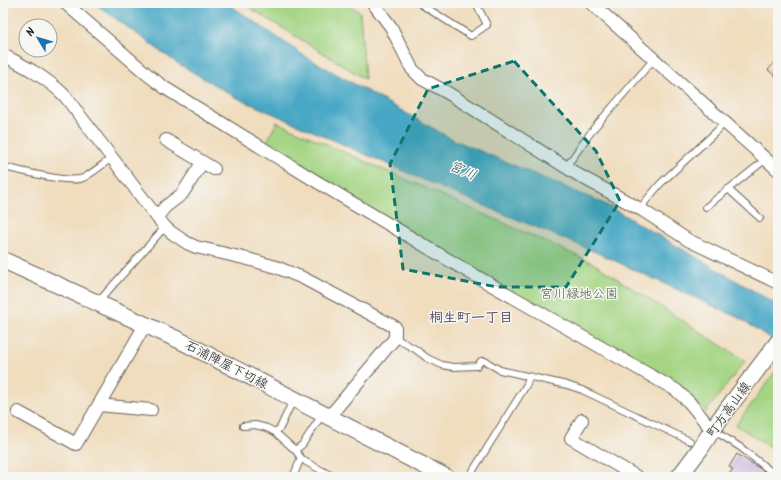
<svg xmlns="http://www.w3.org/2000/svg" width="781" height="480" font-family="Kalam,'Klee One',sans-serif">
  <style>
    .green { fill: #a5d584; stroke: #607850 }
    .water { fill: #46a7c5; stroke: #316270 }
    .building { fill: #b49bd1 }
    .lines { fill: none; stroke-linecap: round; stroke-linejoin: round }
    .lane-casing { stroke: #666055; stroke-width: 8 }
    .street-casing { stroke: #666055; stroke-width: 14 }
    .secondary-casing { stroke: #666055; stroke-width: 18 }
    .lane { stroke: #fff; stroke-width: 6 }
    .street { stroke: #fff; stroke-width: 12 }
    .secondary { stroke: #fff; stroke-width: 16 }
    .marked { fill: #0f766e; fill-opacity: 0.2; stroke: #0f766e; stroke-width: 3; stroke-dasharray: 8 5; stroke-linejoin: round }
    .labels { text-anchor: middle; stroke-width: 3; stroke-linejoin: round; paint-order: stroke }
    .park-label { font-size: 13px; fill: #4c5d40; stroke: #f6f6f2 }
    .street-label { font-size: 13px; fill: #1c1c1c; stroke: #f6f6f2 }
    .water-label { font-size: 14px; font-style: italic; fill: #2f5b68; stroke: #f6f6f2 }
    .neighbourhood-label { font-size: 14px; font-weight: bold; fill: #51485b; stroke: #f6f6f2 }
  </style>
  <rect width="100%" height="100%" fill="#f6f6f2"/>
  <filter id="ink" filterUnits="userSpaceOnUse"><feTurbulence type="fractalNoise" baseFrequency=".025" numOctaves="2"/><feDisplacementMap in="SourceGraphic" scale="8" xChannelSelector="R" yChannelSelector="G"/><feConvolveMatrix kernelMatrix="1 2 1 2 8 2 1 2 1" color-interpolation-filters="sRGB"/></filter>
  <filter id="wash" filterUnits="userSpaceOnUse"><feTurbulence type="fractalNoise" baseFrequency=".012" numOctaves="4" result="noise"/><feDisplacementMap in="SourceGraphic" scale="16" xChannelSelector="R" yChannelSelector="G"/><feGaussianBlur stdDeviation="0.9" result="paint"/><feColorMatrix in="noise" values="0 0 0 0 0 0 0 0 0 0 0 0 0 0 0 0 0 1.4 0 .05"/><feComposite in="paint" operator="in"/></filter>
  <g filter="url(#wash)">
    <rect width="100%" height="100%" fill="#f0ddbe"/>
    <g class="green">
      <polygon points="242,3 346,3 360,12 365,79"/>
      <polygon points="277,122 593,263 745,361 706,412 691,399 265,145"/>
      <polygon points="778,368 778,452 736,425"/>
    </g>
    <polygon class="water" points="94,3 227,3 303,55 452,139 603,203 778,305 778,343 739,318 600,254 449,191 235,97 177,63"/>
    <g id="blocks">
      <g class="building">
        <polygon points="778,59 778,78 768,70"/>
        <polygon points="737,454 764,471 760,477 734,477 729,474 733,469 729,467"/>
      </g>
    </g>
  </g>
  <g filter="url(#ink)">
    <use href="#blocks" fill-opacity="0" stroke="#666055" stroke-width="1"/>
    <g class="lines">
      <g class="lane-casing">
        <g id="lane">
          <polyline points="419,3 471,36 487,25 476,3"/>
          <path d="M3 167C20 170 68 184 83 178 93 173 103 164 112 158"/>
          <polyline points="566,167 594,128 654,59"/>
          <polyline points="728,189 760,218"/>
          <polyline points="706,207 766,159"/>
          <polyline points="642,210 645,202 660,184 719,129 724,122"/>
          <polyline points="98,302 165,227"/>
          <polyline points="395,338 415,349 427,358 442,365 453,367 477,366 481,361 485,361 500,370 567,385 582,390 690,441"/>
          <polyline points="243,426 255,425 267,428 275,432 295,450 301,458 306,462 334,477"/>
          <polyline points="713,430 740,447 778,477"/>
          <polyline points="275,432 280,428 293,400"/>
          <polyline points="295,450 302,445 322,415"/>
          <polyline points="293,477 301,458"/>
          <polyline points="469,477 527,384 529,376"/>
        </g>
      </g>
      <g class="street-casing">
        <g id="street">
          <polyline points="65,3 148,75 165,88 314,180 474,275 676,390 689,402 712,430"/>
          <polyline points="373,3 391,27 412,69 422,79 448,93 580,176 642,210 688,240 778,283"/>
          <polyline points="591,3 778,170"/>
          <path d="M3 55C25 66 47 78 65 96L150 208 165 227 172 233 187 243 196 247 248 259 276 267 303 278 395 327V338L329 417"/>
          <polyline points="166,140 214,169"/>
          <polyline points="157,217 165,207 182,194 202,163"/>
          <polyline points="99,405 151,410"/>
          <polyline points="18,412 76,444 145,325"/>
          <polyline points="582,420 571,438 637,477"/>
        </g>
      </g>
      <g class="secondary-casing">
        <g id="secondary">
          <polyline points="3,260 181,341 446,477"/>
          <polyline points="679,477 700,449 719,420 778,342"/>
        </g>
      </g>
      <use href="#lane" class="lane"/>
      <use href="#street" class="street"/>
      <use href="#secondary" class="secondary"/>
    </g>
  </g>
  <path class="marked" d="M514 61 596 151 620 201 566 287H497L403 269 390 164 428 89Z"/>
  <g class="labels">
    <g class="park-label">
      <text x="579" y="298">宮川緑地公園</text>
    </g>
    <g class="street-label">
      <text transform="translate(227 364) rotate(27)" y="5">石浦陣屋下切線</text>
      <text transform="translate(728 409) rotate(-54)" y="5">町方高山線</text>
    </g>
    <g class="water-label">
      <text transform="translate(463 170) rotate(24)" y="5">宮川</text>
    </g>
    <g class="neighbourhood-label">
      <text x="471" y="322">桐生町一丁目</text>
    </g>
  </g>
  <rect width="781" height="480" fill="none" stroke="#f6f6f2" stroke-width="16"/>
  <g transform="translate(38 38) rotate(308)"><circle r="19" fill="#f6f6f2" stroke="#9f9f9c"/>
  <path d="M0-3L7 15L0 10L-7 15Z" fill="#1f6fb2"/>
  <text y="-6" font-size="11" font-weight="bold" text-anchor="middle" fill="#1c1c1c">N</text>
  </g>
</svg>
